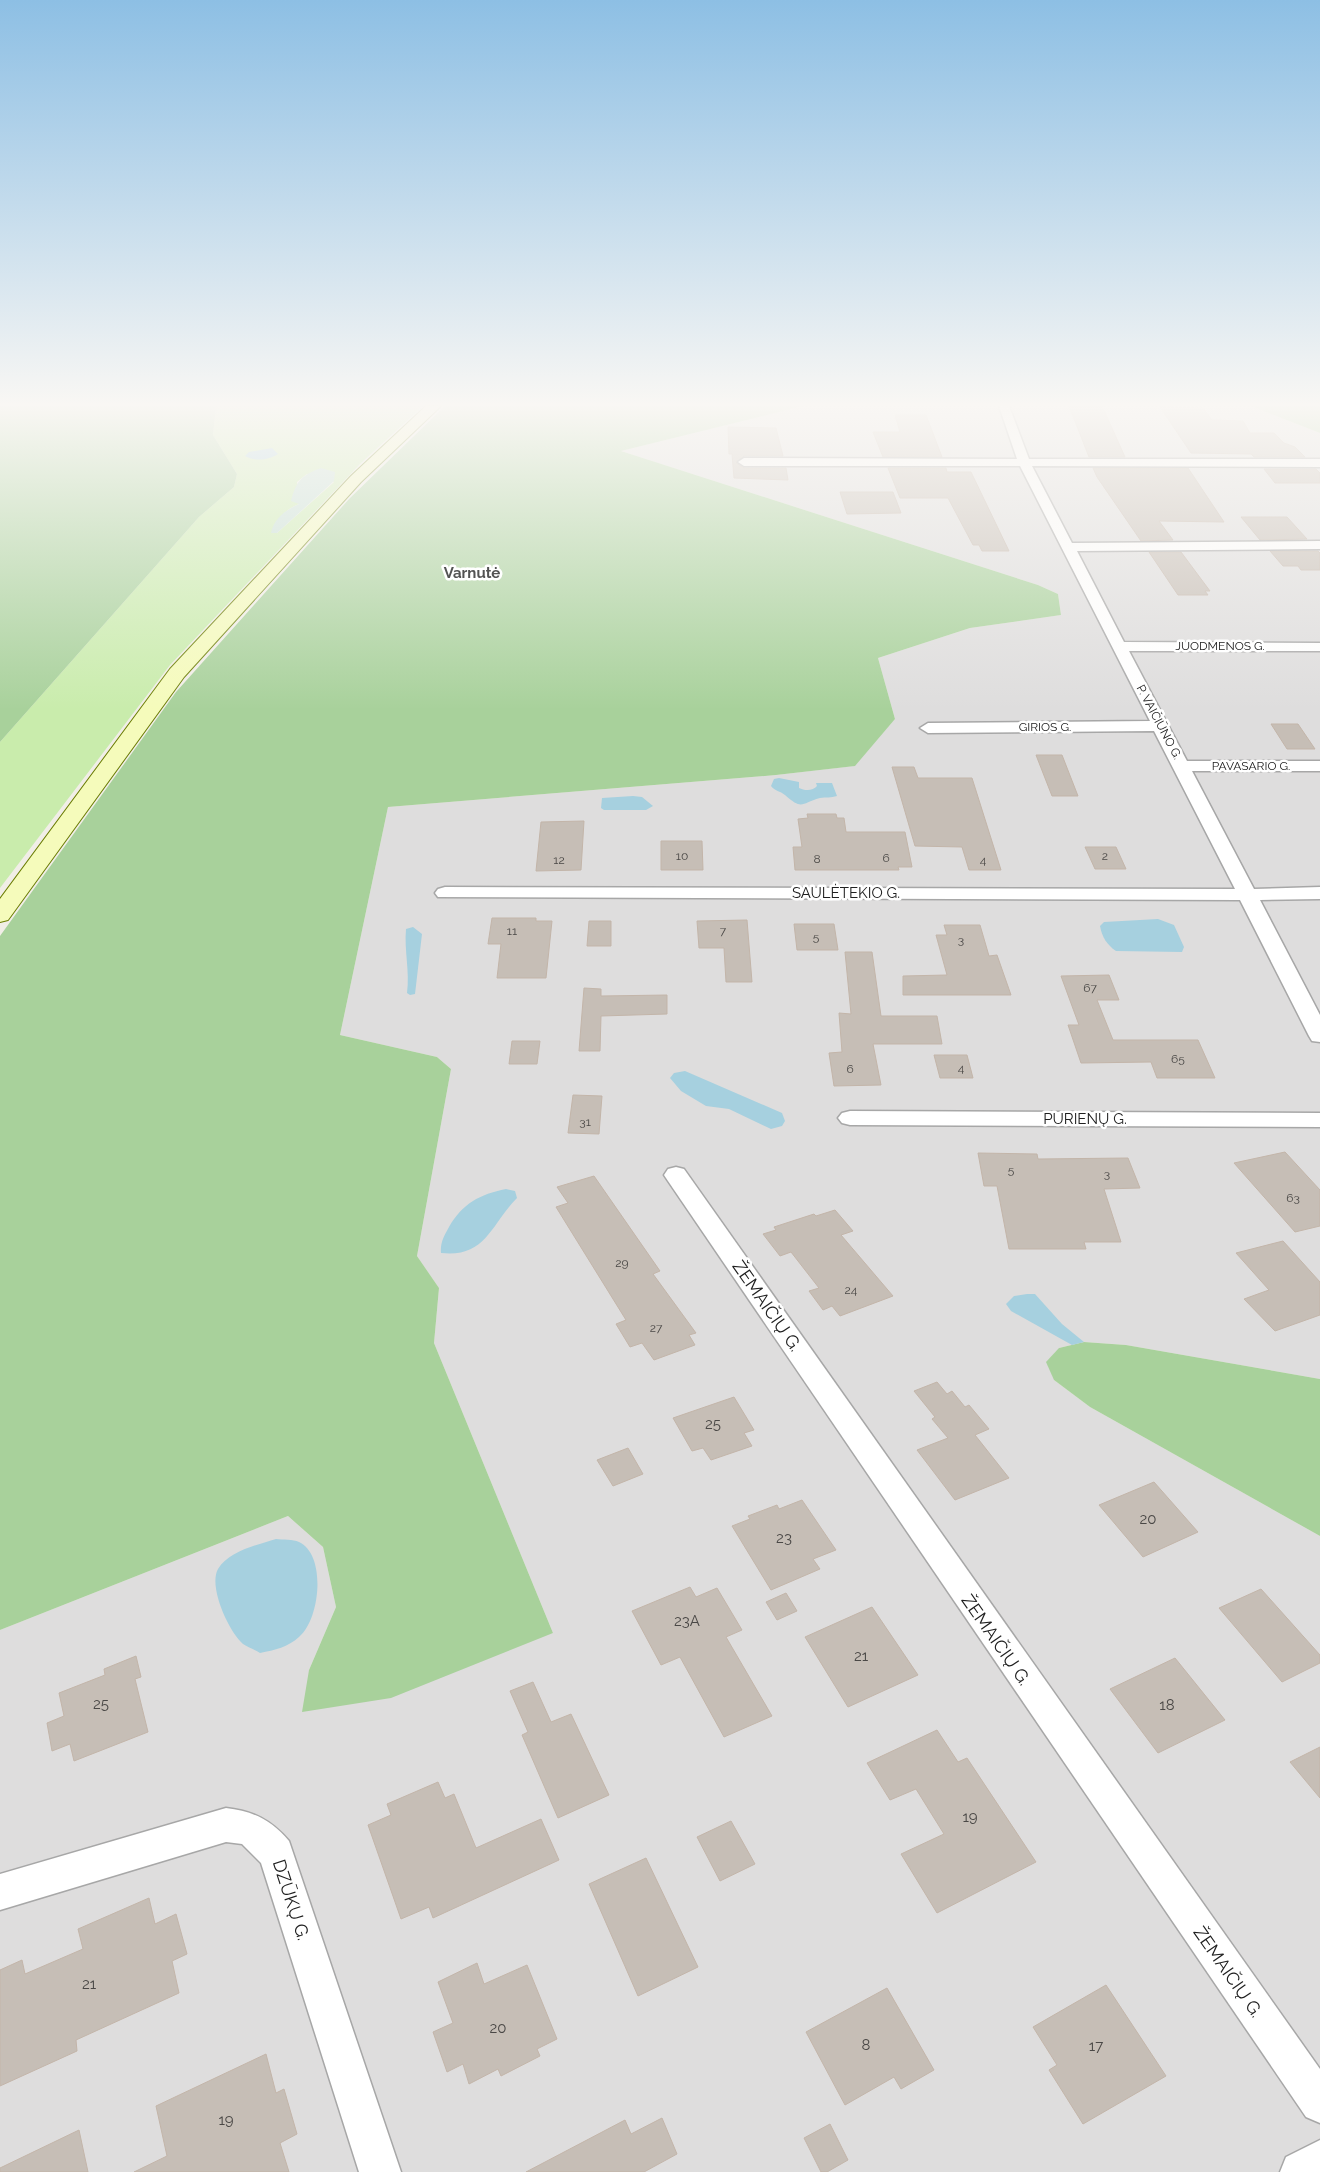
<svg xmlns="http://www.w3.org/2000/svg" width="1320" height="2172" font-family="Raleway,sans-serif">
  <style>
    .residential { fill: #dedddd }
    .grass { fill: #c9ecac; fill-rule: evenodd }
    .forest { fill: #a8d19b }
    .wetland { fill: #c3dfd4 }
    .water { fill: #a6d0df }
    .building { fill: #c6beb6; stroke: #c3b5a9 }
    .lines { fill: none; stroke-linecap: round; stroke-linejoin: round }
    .minor-casing { stroke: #a7a7a7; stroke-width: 3 }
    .secondary-casing { stroke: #6a7c02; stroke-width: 2 }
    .minor { fill: #fff; fill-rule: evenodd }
    .secondary { fill: #f5fbbb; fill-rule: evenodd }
    .labels { text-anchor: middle; stroke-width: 5; stroke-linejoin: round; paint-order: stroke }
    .far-street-label { font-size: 12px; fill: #202020; stroke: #fff }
    .number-label { font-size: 12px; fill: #4a4846 }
    .far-quarter-label { font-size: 15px; font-weight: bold; fill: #535353; stroke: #fff }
    .street-label { font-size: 15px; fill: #202020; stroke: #fff }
    .near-number-label { font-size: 15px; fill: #4a4846 }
    .near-street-label { font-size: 18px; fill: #202020; stroke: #fff }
  </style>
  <rect width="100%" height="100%" fill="#f1eee7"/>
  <polygon class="residential" points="803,406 1251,406 1320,433 1320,1379 1126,1345 1084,1342 1059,1348 1054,1380 1090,1407 1320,1536 1320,2172 0,2172 0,1630 288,1516 323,1547 336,1607 309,1670 553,1633 434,1343 439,1288 417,1256 451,1069 437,1057 340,1035 388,807 776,775 854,766 895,719 878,658 970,628 1061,615 1058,594 1038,585 621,451"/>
  <path class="grass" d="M216 406H423L360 464 170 665 0 888V742L199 517 234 487 237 474 213 435ZM307 474 334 482 277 533C280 516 283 511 299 504L297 482Z"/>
  <g class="forest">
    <polygon points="0,406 216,406 213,435 237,474 234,487 199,517 0,742"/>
    <polygon points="445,406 803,406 621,451 1038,585 1058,594 1061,615 970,628 878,658 895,719 855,766 776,775 388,807 340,1035 437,1057 451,1069 417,1256 439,1288 434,1343 553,1633 391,1698 302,1712 309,1670 336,1607 323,1547 288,1516 0,1630 0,936 176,692 350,498"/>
    <polygon points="1251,406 1320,406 1320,433"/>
    <polygon points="1084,1342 1126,1345 1320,1379 1320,1536 1090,1407 1054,1380 1046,1362 1059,1348"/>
  </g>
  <path class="wetland" d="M321 468 335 472 334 481 277 533H271C274 518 286 510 299 504L291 501C296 481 302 475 321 468Z"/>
  <g class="water">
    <path d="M272 448 278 454C269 460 255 462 245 456L249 452Z"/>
    <path d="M779 778 799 782V788C805 791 813 791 817 786L816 783H832L837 796C831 798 826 797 820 798 801 803 803 811 785 795 780 791 775 791 771 786L774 779Z"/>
    <polygon points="633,796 642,797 653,806 646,810 604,810 601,808 602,798"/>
    <path d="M1158 919 1174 925 1184 947 1182 952 1116 951C1107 945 1102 937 1100 926L1104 922Z"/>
    <path d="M413 927 422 934 415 994 410 995 407 993C410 972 404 950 406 929Z"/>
    <polygon points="685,1071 782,1113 785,1121 782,1126 771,1129 729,1109 706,1106 681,1091 670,1078 674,1073"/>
    <path d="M506 1189 515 1191 517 1198C491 1224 486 1258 441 1253 440 1243 444 1236 449 1227 462 1204 480 1194 506 1189Z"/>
    <polygon points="1027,1294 1035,1294 1062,1324 1084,1342 1072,1345 1011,1311 1006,1304 1014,1296"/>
    <path d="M276 1539C283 1540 293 1539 299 1542 327 1555 320 1620 299 1637 288 1647 275 1650 260 1653 255 1650 248 1647 243 1644 229 1632 208 1587 218 1569 229 1551 257 1545 276 1539Z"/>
  </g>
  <g class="building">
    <polygon points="1069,406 1102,406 1125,457 1089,457"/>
    <polygon points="1160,407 1203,408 1212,420 1243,421 1250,433 1274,433 1284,443 1295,447 1305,457 1254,457 1251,454 1191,453"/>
    <polygon points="895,415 926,415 942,457 883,457 873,432 900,432"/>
    <polygon points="728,427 776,428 783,456 744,456 736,463 744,468 786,468 788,480 734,478 732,454 729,454"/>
    <polygon points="888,468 946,468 947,472 971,472 1009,551 982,551 979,545 973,545 948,498 900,498"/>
    <polygon points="1093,468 1188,468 1224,522 1159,521 1173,540 1141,541 1097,477"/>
    <polygon points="1264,469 1316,469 1320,473 1320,483 1275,483"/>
    <polygon points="840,492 893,492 901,513 847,514"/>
    <polygon points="1241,517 1287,517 1307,539 1260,540"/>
    <polygon points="1270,551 1318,551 1320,553 1320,570 1301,570 1298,566 1283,566"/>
    <polygon points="1149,552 1181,552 1210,591 1205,591 1208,595 1178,595"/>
    <polygon points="1271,724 1298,724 1315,749 1287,749"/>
    <polygon points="1036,755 1062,755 1078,796 1052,796"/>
    <polygon points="892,767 914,767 918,778 972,778 1001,870 969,870 962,847 915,846"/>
    <polygon points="807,814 836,814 837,818 844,818 846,832 905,832 912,867 898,867 899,870 795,870 793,847 802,847 798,819 808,818"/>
    <polygon points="584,821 581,870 536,871 541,822"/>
    <polygon points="661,841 702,841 703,870 661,870"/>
    <polygon points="1085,847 1116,847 1126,869 1095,869"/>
    <polygon points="492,918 536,918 536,921 552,921 546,978 497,978 501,944 488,944"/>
    <polygon points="747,920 752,982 726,982 724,948 699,948 697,921"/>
    <polygon points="589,921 611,921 611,946 587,946"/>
    <polygon points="794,924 834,924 838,950 797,950"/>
    <polygon points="944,925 980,925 989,956 997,955 1011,995 903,995 903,976 947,975 936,935 947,935"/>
    <polygon points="845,952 872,952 881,1016 937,1016 942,1044 873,1044 881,1085 834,1086 829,1053 842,1052 839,1013 851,1014"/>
    <polygon points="1109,975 1119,1000 1097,1000 1113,1040 1198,1040 1215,1078 1157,1078 1151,1062 1081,1063 1068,1025 1079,1025 1061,976"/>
    <polygon points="584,988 601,989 601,996 667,995 667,1014 601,1016 600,1051 579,1051"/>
    <polygon points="512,1041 540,1041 537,1064 509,1064"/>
    <polygon points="934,1055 967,1055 973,1078 940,1078"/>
    <polygon points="573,1095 602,1096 599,1134 568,1133"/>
    <polygon points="1285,1152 1320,1190 1320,1226 1295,1232 1234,1163"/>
    <polygon points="978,1153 1037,1154 1038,1159 1128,1158 1140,1188 1104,1189 1121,1242 1084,1242 1086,1249 1009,1249 997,1186 984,1186"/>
    <polygon points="594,1176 660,1271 653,1274 696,1333 689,1335 695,1345 654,1360 642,1343 630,1347 616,1324 626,1320 556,1207 568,1203 557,1187"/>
    <polygon points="835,1210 853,1231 841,1235 893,1296 840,1316 832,1306 823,1310 809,1291 819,1288 791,1252 780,1256 763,1234 776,1230 774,1227 814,1214 816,1216"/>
    <polygon points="1283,1241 1320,1282 1320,1315 1275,1331 1244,1299 1269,1290 1236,1253"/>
    <polygon points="937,1382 947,1394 952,1391 965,1407 969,1405 989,1429 975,1435 1009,1478 955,1500 917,1450 948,1438 932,1419 935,1417 914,1391"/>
    <polygon points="734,1397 754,1430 744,1433 752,1446 711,1460 703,1448 692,1451 673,1418"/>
    <polygon points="628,1448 643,1474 613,1486 597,1460"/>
    <polygon points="1154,1482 1198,1532 1143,1557 1099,1505"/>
    <polygon points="802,1500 836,1550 813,1559 820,1569 771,1590 732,1526 750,1519 748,1516 777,1505 779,1509"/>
    <polygon points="690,1587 696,1597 717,1588 742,1630 726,1637 772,1716 724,1737 680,1657 661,1665 632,1611"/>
    <polygon points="1261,1589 1320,1655 1320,1663 1282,1682 1219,1608"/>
    <polygon points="786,1593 797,1611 777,1620 766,1602"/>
    <polygon points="872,1607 918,1675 848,1707 805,1637"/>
    <polygon points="136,1656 141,1677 135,1679 148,1732 74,1761 70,1744 52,1751 47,1723 64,1716 59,1693 105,1675 104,1669"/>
    <polygon points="1175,1658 1225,1720 1158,1753 1110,1689"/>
    <polygon points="533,1682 551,1722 571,1714 609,1795 558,1818 522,1735 528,1732 510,1691"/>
    <polygon points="937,1730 958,1762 967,1758 1036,1862 937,1913 901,1854 944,1834 916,1789 890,1800 867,1763"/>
    <polygon points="1320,1747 1320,1798 1290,1762"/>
    <polygon points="438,1782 445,1798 454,1794 476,1848 541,1819 559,1860 433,1918 429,1907 401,1919 368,1825 391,1815 387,1804"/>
    <polygon points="731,1821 755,1864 720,1881 697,1837"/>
    <polygon points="646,1858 698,1967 638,1996 589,1884"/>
    <polygon points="149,1898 155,1924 176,1914 187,1954 172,1961 179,1993 76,2040 77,2051 0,2086 0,1970 22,1960 25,1974 83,1949 78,1929"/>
    <polygon points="477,1963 484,1984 527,1965 557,2039 537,2049 540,2056 501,2076 498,2069 469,2084 463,2064 447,2072 433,2032 453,2023 438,1982"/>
    <polygon points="1106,1985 1166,2076 1083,2124 1049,2070 1057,2065 1033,2027"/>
    <polygon points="887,1988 934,2070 901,2089 894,2077 845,2105 806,2032"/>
    <polygon points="266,2054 276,2093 284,2089 297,2134 280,2143 289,2172 134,2172 167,2156 156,2106"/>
    <polygon points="662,2118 677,2154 644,2172 526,2172 625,2120 631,2134"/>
    <polygon points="830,2124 848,2160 827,2172 821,2172 804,2138"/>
    <polygon points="79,2130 88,2172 0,2172 0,2168"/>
  </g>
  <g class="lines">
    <g class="minor-casing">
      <g id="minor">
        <polygon points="999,406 1009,406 1029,459 1320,459 1320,467 1032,466 1072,543 1320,541 1320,549 1077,551 1124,642 1320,643 1320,651 1129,651 1187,761 1320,761 1320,771 1192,771 1254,889 1320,887 1320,899 1260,900 1320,1015 1320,1042 1312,1041 1309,1036 1240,900 438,897 435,893 438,889 445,887 1235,889 1154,731 928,733 920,728 928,723 1150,721 1020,466 744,466 738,462 744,458 1017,459"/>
        <polygon points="850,1111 1320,1113 1320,1127 850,1125 842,1123 838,1118 842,1113"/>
        <polygon points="676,1167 684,1169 1320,2069 1320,2123 1306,2117 668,1181 664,1175 668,1169"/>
        <path d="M226 1808C253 1811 271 1820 289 1841L401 2172H359L261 1863 242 1844 226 1842 0 1910V1874Z"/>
        <polygon points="1320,2140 1320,2172 1280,2172 1286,2157"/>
      </g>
    </g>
    <g class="secondary-casing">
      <polygon id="secondary" points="426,406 441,406 361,482 184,677 8,920 0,922 0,899 170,669 351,476"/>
    </g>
    <use href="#minor" class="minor"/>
    <use href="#secondary" class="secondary"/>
  </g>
  <linearGradient id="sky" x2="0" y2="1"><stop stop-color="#8dbfe4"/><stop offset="0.57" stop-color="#f9f7f4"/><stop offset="1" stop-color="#f9f7f4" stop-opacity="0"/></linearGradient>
  <rect width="1320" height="710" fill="url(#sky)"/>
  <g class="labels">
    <g class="far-street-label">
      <text x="1220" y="650">JUODMENOS G.</text>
      <text transform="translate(1159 722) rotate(62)" y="4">P. VAIČIŪNO G.</text>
      <text x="1045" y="731">GIRIOS G.</text>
      <text x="1251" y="770">PAVASARIO G.</text>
    </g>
    <g class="number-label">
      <text x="682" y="860">10</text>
      <text x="1105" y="860">2</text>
      <text x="886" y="862">6</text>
      <text x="817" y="863">8</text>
      <text x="559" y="864">12</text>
      <text x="983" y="864">4</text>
      <text x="512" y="935">11</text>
      <text x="723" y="935">7</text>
      <text x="816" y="941">5</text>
      <text x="961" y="944">3</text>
      <text x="1090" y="992">67</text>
      <text x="1178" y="1063">65</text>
      <text x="961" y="1072">4</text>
      <text x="850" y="1073">6</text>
      <text x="585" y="1126">31</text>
      <text x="1011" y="1174">5</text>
      <text x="1107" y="1178">3</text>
      <text x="1293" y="1202">63</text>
      <text x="622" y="1267">29</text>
      <text x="851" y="1294">24</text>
      <text x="656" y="1332">27</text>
    </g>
    <g class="far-quarter-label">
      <text x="472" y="578">Varnutė</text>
    </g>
    <g class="street-label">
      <text x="846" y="898">SAULĖTEKIO G.</text>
      <text x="1085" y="1124">PURIENŲ G.</text>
    </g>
    <g class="near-number-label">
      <text x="713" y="1429">25</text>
      <text x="1148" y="1524">20</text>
      <text x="784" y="1543">23</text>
      <text x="687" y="1626">23A</text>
      <text x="861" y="1661">21</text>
      <text x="101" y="1709">25</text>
      <text x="1167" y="1710">18</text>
      <text x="970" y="1822">19</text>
      <text x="89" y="1989">21</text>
      <text x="498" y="2033">20</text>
      <text x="866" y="2050">8</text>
      <text x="1096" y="2051">17</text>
      <text x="226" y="2125">19</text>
    </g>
    <g class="near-street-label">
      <text transform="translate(767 1306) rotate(55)" y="6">ŽEMAIČIŲ G.</text>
      <text transform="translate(996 1640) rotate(55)" y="6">ŽEMAIČIŲ G.</text>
      <text transform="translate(291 1900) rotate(72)" y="6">DZŪKŲ G.</text>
      <text transform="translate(1228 1972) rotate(55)" y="6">ŽEMAIČIŲ G.</text>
    </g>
  </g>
</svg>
